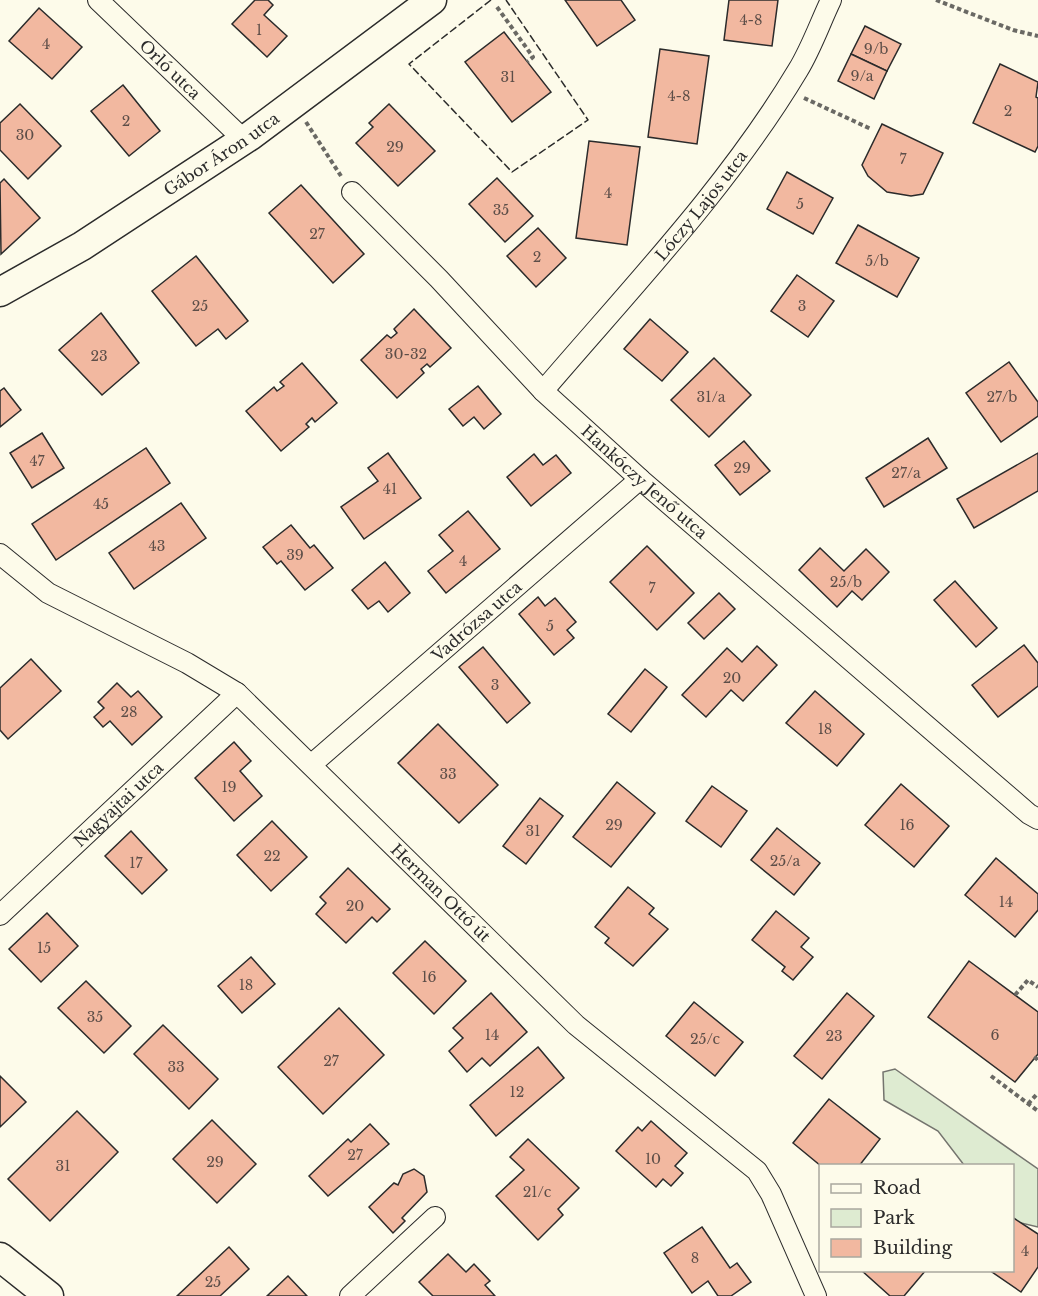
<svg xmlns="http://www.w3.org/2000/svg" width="1038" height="1296" font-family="'Libre Baskerville',serif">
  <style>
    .green { fill: #deebd1; stroke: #74746e; stroke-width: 1.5 }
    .building { fill: #f2b8a0; stroke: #2b2b2b; stroke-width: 1.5 }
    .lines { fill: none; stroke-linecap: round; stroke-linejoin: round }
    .street-casing { stroke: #2b2b2b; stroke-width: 22 }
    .secondary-casing { stroke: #2b2b2b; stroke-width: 31 }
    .path { stroke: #6a6964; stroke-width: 4; stroke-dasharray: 4.5 3; stroke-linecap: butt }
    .street { stroke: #fdfbea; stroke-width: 20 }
    .secondary { stroke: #fdfbea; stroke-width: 28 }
    .fence { stroke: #2b2b2b; stroke-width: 1.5; stroke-dasharray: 8 3; stroke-linecap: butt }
    .labels { text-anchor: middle; stroke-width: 4.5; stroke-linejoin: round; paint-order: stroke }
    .number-label { font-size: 14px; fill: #5d4e48 }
    .street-label { font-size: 16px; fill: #2b2b2b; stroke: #fdfbea }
  </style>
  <rect width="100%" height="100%" fill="#fdfbea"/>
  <polygon class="green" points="895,1069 1038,1169 1038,1227 1013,1221 1012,1166 964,1165 938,1131 884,1100 883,1072"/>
  <g class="building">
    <polygon points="255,0 268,0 273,5 264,15 287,36 267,57 232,24"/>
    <polygon points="565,0 621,0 635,20 597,46"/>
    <polygon points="729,0 778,0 772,46 724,40"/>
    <polygon points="39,8 82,47 52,79 9,41"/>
    <polygon points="865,26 901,44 887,71 851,54"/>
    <polygon points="504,32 551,92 512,122 465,62"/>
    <polygon points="660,49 709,56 697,144 648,137"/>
    <polygon points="851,54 887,71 874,99 838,81"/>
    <polygon points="1000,64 1038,82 1036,97 1038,98 1038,146 1035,152 973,123"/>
    <polygon points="123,85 160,131 129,156 91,111"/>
    <polygon points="20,104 61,146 28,179 0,150 0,123"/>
    <polygon points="389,104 435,151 398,186 356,143 373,127 369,123"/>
    <polygon points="882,124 943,153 923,194 911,196 887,192 868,176 862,165"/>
    <polygon points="589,141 640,147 627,245 576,238"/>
    <polygon points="787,172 833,198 813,234 767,209"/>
    <polygon points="497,178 533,216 505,242 469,204"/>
    <polygon points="4,179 40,218 1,254 0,183"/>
    <polygon points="301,185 364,254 333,283 269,213"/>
    <polygon points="858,225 919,258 897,297 836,263"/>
    <polygon points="538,228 566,258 536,287 507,256"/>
    <polygon points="196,256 248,321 226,339 218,329 196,346 152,291"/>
    <polygon points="797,275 834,301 808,337 771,311"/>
    <polygon points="414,309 451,348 430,367 427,364 421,369 424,373 397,398 361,360 387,335 391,338 397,333 394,329"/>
    <polygon points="101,313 139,363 102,395 59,350"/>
    <polygon points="650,319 688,352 662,381 624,349"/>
    <polygon points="714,358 751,395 709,437 671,400"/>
    <polygon points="1009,362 1038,402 1038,416 1001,442 966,393"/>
    <polygon points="302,363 337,403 315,422 312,418 306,424 309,427 281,451 246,411 274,387 277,391 284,386 280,382"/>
    <polygon points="478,386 501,414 484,429 474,417 463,426 449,409"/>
    <polygon points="4,388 21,410 0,427 0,391"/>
    <polygon points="42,433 64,468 32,488 10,453"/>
    <polygon points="928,438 947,468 884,507 866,478"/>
    <polygon points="744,441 770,471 740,495 715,465"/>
    <polygon points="146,448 170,483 56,560 32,524"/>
    <polygon points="388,453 421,498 364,539 341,507 378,481 368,468"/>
    <polygon points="1038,453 1038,491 974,528 957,499"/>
    <polygon points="534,454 543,465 556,455 571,473 531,506 507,477"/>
    <polygon points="181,503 206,538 134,589 109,553"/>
    <polygon points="468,511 500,549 446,593 428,571 453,551 439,535"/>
    <polygon points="291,525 310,548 314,545 333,568 305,590 281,561 277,564 263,547"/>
    <polygon points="647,546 694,593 657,630 610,582"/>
    <polygon points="820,548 844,571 866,549 889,572 862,600 852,591 837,607 799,570"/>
    <polygon points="385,562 410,593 388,612 379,601 368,609 352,590"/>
    <polygon points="955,581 997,628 976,647 934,600"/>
    <polygon points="719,593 735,609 704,639 688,623"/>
    <polygon points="538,597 545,606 555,598 576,622 567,630 574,638 554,655 519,614"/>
    <polygon points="1024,645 1038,663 1038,686 998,717 972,685"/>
    <polygon points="757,646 777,665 743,701 731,690 706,717 682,695 727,648 742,662"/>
    <polygon points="483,647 530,703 507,723 459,667"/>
    <polygon points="31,659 61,691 8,739 0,730 0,688"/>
    <polygon points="645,669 667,687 631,732 608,714"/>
    <polygon points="117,683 131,697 138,691 162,717 132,745 110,721 103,727 94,717 104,708 98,702"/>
    <polygon points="815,691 864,734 837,766 786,723"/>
    <polygon points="438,724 498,785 459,823 398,763"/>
    <polygon points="234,742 251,761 240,771 262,796 234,821 195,778"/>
    <polygon points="617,782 655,813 611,867 573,837"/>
    <polygon points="901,784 949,826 914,867 865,825"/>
    <polygon points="712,786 747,811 721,847 686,821"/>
    <polygon points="540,798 563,816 526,864 503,846"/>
    <polygon points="272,821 307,857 271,891 237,855"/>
    <polygon points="777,828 820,863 794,895 751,860"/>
    <polygon points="131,831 167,870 142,894 105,856"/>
    <polygon points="996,858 1038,894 1038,910 1015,937 965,895"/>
    <polygon points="348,868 390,909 377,922 372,917 346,943 316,914 326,903 320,897"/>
    <polygon points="628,887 654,908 649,914 668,929 633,966 605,943 609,938 595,927"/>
    <polygon points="776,911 809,938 801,947 813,957 793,980 782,971 785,967 752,940"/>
    <polygon points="47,913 78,946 41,982 9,949"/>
    <polygon points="425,941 466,981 434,1014 393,973"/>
    <polygon points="251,957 275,984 242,1013 218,986"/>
    <polygon points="969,961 1038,1012 1038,1054 1015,1082 928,1017"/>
    <polygon points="86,981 131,1026 104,1053 58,1008"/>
    <polygon points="491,993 527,1032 490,1066 482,1058 467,1072 449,1051 463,1038 453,1028"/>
    <polygon points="847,993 874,1016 822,1079 794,1056"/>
    <polygon points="694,1002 743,1042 715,1076 666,1036"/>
    <polygon points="339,1008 384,1055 323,1114 278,1067"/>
    <polygon points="163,1025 218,1079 189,1109 134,1054"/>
    <polygon points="538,1047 564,1078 496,1136 470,1105"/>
    <polygon points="0,1076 26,1102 0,1127"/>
    <polygon points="829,1099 880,1139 859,1166 821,1166 793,1143"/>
    <polygon points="77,1111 118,1152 50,1221 8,1179"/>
    <polygon points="212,1120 256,1164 217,1203 173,1159"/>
    <polygon points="651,1121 687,1153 675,1166 683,1173 671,1186 663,1179 656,1187 616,1151 638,1127 642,1131"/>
    <polygon points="370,1124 389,1144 328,1196 309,1176 348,1139 351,1142"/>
    <polygon points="528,1139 579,1188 558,1209 563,1215 538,1240 496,1196 524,1170 510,1157"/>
    <polygon points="414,1169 424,1176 427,1192 402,1218 405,1221 393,1233 369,1207 394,1183 398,1185 403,1174"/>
    <polygon points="1012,1217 1038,1234 1038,1267 1021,1292 989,1270 1012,1270"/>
    <polygon points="702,1227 730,1268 737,1263 751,1282 731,1296 718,1296 708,1281 692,1293 664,1253"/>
    <polygon points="229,1247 249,1269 220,1296 177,1296"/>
    <polygon points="448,1254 466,1272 474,1264 490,1281 485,1285 495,1296 433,1296 419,1282"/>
    <polygon points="861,1270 926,1270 904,1296 890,1296"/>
    <polygon points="288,1276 307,1296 267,1296"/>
  </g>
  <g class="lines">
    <g class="street-casing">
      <g id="street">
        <path id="s1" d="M98 0 244 140"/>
        <path id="s2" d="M352 192 439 279 543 391 640 479 1029 814 1038 819"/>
        <path id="s3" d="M543 391C631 288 728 187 798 70 811 49 820 23 831 0"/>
        <path id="s4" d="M0 554 48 593 187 663 237 693 576 1025 757 1171 771 1194 816 1296"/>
        <path id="s5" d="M312 764 640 479"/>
        <path id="s6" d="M0 915 237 693"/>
        <polyline points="350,1296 435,1217"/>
      </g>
    </g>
    <g class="secondary-casing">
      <g id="secondary">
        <path id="s7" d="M0 292 82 246 250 136 432 0"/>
        <polyline points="0,1257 49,1296"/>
      </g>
    </g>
    <g class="path">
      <polyline points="936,0 1013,30 1038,36"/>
      <polyline points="497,7 533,57 527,62"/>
      <polyline points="804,98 871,129"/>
      <polyline points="306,122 341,176"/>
      <polyline points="1015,995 1028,980 1038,987"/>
      <polyline points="1034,1057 1038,1060"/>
      <polyline points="991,1076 1038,1111"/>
      <polyline points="1028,1104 1037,1094"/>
    </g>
    <use href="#street" class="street"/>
    <use href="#secondary" class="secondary"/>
    <polyline class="fence" points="491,0 409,64 512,172 588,120 506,0"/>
  </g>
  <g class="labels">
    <g class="number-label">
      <text x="751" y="25">4-8</text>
      <text x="259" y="35">1</text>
      <text x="46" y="49">4</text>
      <text x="876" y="54">9/b</text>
      <text x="862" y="81">9/a</text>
      <text x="508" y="82">31</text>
      <text x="679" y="101">4-8</text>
      <text x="1008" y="116">2</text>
      <text x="126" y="126">2</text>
      <text x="25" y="140">30</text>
      <text x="395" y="152">29</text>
      <text x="903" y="164">7</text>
      <text x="608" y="198">4</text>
      <text x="800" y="209">5</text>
      <text x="501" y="215">35</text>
      <text x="317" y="239">27</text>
      <text x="537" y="262">2</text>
      <text x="877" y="266">5/b</text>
      <text x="200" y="311">25</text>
      <text x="802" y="311">3</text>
      <text x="406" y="359">30-32</text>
      <text x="99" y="361">23</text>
      <text x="711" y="402">31/a</text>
      <text x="1002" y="402">27/b</text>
      <text x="37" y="466">47</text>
      <text x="742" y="473">29</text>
      <text x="906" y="478">27/a</text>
      <text x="390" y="494">41</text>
      <text x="101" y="509">45</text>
      <text x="157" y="551">43</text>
      <text x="295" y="560">39</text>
      <text x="463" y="566">4</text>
      <text x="846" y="587">25/b</text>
      <text x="652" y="593">7</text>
      <text x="550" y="631">5</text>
      <text x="732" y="683">20</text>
      <text x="495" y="690">3</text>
      <text x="129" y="717">28</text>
      <text x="825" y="734">18</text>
      <text x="448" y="779">33</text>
      <text x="229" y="792">19</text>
      <text x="614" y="830">29</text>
      <text x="907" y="830">16</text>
      <text x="533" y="836">31</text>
      <text x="272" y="861">22</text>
      <text x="785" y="866">25/a</text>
      <text x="136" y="868">17</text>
      <text x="1006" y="907">14</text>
      <text x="355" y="911">20</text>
      <text x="44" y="953">15</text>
      <text x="429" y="982">16</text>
      <text x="246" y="990">18</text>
      <text x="95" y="1022">35</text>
      <text x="492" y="1040">14</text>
      <text x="995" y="1040">6</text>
      <text x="834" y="1041">23</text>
      <text x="705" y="1044">25/c</text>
      <text x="331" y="1066">27</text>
      <text x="176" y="1072">33</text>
      <text x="517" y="1097">12</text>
      <text x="355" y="1160">27</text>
      <text x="653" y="1164">10</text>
      <text x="215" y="1167">29</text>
      <text x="63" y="1171">31</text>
      <text x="537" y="1197">21/c</text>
      <text x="1025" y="1256">4</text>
      <text x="695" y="1263">8</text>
      <text x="213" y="1287">25</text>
    </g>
    <g class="street-label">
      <text dy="6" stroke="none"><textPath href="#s1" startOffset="100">Orló utca</textPath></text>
      <text dy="6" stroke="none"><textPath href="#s7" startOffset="261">Gábor Áron utca</textPath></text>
      <text dy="6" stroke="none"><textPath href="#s3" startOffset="244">Lóczy Lajos utca</textPath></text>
      <text dy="6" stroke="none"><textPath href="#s2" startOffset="412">Hankóczy Jenő utca</textPath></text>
      <text dy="6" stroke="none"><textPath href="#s5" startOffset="218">Vadrózsa utca</textPath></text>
      <text dy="6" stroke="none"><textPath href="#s6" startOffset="162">Nagyajtai utca</textPath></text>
      <text dy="6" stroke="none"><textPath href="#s4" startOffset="561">Herman Ottó út</textPath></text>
    </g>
  </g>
  <rect x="819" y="1164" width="195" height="108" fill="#fdfbea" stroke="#a9a89e" stroke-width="1.5"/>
  <rect x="831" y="1184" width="30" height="9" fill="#fdfbea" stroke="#a9a89e" stroke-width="1.5"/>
  <text x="873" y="1194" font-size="18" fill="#2b2b2b">Road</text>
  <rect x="831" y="1209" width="30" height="18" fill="#deebd1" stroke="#a9a89e" stroke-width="1.5"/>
  <text x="873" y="1224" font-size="18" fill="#2b2b2b">Park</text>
  <rect x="831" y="1239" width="30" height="18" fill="#f2b8a0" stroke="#a9a89e" stroke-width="1.5"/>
  <text x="873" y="1254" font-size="18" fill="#2b2b2b">Building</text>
</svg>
